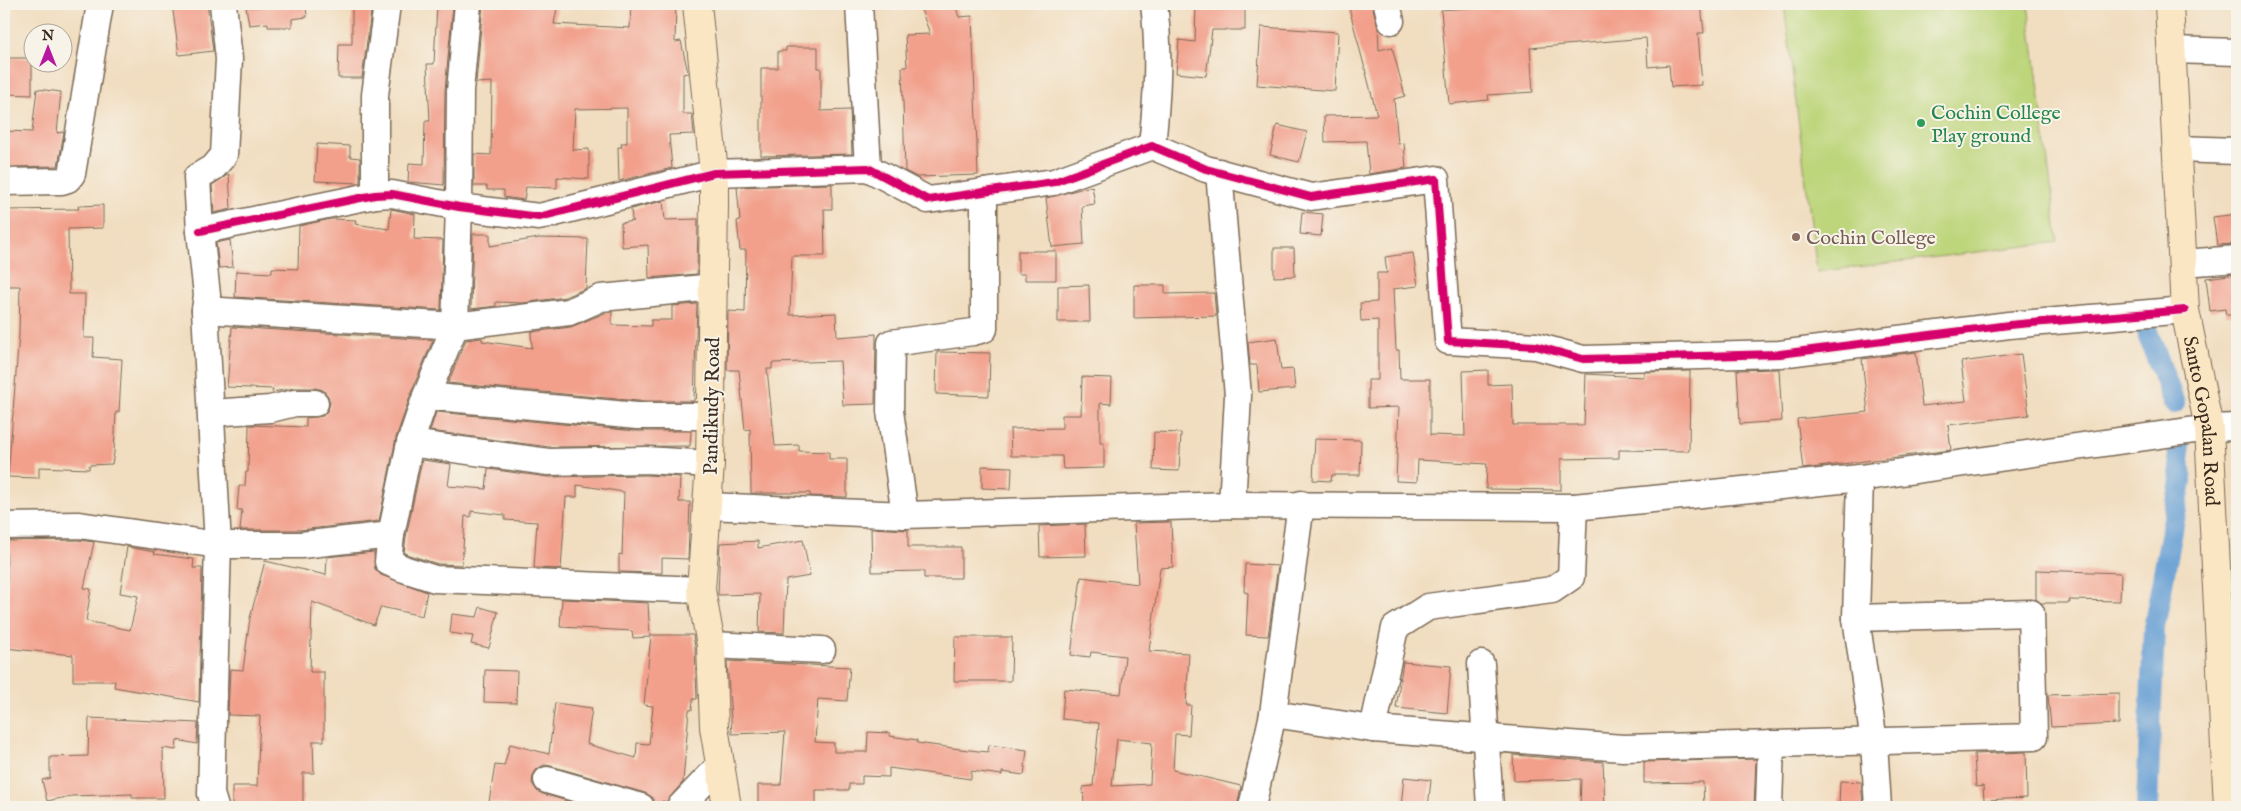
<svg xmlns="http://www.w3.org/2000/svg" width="2241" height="811" font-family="'IM FELL English',serif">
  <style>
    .green { fill: #bdd67b; stroke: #7c804c }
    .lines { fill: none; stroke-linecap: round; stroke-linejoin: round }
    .canal { stroke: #659ed4; stroke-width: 22 }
    .building { fill: #f2a08c; fill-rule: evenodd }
    .street-casing { stroke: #7b6956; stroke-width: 29 }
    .secondary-casing { stroke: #7b6956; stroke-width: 30 }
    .street { stroke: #fff; stroke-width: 26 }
    .secondary { stroke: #fbe6c4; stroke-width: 28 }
    .cycleway-casing { stroke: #f7f3e8; stroke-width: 11 }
    .cycleway { stroke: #d6006c; stroke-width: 8 }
    .leisure-dot { fill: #2e9e5b; stroke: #f7f3e8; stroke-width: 2 }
    .education-dot { fill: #8d6e63; stroke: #f7f3e8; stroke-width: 2 }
    .labels { text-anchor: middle; stroke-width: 4; stroke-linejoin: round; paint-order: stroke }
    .leisure-label { font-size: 20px; fill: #27864d; stroke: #f7f3e8; text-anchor: start }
    .education-label { font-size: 20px; fill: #785e54; stroke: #f7f3e8; text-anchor: start }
    .street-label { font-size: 20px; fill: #3b2a1e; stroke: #f7f3e8 }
  </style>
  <rect width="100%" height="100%" fill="#f7f3e8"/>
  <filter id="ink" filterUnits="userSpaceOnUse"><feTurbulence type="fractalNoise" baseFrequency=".02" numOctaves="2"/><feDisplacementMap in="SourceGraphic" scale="10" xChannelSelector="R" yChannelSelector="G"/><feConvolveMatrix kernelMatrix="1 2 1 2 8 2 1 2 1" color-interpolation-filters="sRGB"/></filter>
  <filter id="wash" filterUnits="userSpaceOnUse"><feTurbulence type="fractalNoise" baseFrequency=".0096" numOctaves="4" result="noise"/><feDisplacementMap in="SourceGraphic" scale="20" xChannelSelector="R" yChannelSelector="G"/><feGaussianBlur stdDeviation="1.12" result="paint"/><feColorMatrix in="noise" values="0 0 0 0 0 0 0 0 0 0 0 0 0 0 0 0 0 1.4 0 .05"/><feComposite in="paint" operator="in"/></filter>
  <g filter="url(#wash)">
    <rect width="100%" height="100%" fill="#f1ddbf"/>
    <polygon class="green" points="1784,4 2028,4 2058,242 1817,272"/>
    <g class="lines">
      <g class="canal">
        <polyline points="2143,321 2174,403"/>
        <polyline points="2147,807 2154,628 2181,481 2178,445"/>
      </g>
    </g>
    <g id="blocks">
      <g class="building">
        <polygon points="172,4 207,4 213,51 179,55"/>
        <polygon points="352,4 372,4 362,78 338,78 339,44 352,44"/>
        <polygon points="437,4 453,4 445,91 444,185 408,182 409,163 424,164 425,121 430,121 427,64 434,64"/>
        <polygon points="483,4 530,4 557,8 554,24 630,28 631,4 676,4 675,42 681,41 688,73 683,74 683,114 692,114 694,134 669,135 672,168 619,181 618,147 622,147 621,143 627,143 627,108 575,109 573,150 589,149 589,179 557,177 557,188 526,187 524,200 504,197 504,190 487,190 487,186 474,186 474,154 491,155 492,82 476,83"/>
        <polygon points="919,4 955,4 959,17 972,16 978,175 917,177 905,171 902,67 907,67 905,35 930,34"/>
        <polygon points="1196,4 1245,4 1245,30 1212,30 1206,76 1176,73 1179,40 1195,42"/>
        <polygon points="1348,4 1372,4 1378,28 1379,50 1392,47 1405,96 1394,99 1398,144 1404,143 1406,168 1369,174 1366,141 1325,142 1324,116 1377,115"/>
        <polygon points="1522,4 1701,4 1704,33 1698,33 1702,85 1671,87 1669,65 1648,67 1646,38 1530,48 1533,92 1488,95 1489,100 1449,104 1441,10"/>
        <polygon points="306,6 307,17 292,19 292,27 268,27 268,23 249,25 246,7"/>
        <polygon points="1261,27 1338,32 1335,91 1257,85"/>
        <polygon points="786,47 818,47 818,68 821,68 821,111 850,110 852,154 761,156 761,68 778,68 778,51 786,51"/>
        <polygon points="4,58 32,58 32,95 4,94"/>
        <polygon points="37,89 61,92 57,133 64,132 58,166 4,167 4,131 32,132"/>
        <polygon points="1277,125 1307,132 1299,162 1270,155"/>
        <polygon points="317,144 350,146 350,157 360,158 360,183 315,181"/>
        <polygon points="229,174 231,209 214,213 212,185"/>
        <polygon points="832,184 832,209 824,209 825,256 792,256 790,315 836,313 837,337 876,334 875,404 843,405 840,361 772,363 772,369 767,369 775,446 799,445 799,451 829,452 829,459 847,459 847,497 810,496 810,493 751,493 750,429 745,430 739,370 727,370 728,311 745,312 746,250 740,250 737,221 740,220 737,187"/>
        <polygon points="1092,186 1095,204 1082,206 1084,244 1052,247 1046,198"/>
        <polygon points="663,201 665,220 698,219 697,274 649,278 648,245 622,247 621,223 634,221 632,220 631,209"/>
        <polygon points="103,205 103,228 68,229 69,294 85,294 84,338 94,338 93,357 122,359 119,412 116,412 114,453 112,464 89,465 89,469 39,467 39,478 8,477 19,334 20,286 4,286 4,210 79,209 78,206"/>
        <polygon points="391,209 415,214 414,239 443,240 441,310 235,297 236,271 272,273 272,268 298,269 299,226 331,219 356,220 355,224 389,229"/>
        <polygon points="1302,212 1323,214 1321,236 1300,234"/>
        <polygon points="2237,214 2237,244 2217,245 2213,217"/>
        <polygon points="473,234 490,234 490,246 539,238 588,239 586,288 565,297 523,303 496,302 496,306 471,309"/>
        <polygon points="230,240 233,267 219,268 216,243"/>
        <polygon points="1274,248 1294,248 1295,276 1274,277"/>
        <polygon points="1018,251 1056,251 1056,280 1025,280 1025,274 1018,274"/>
        <polygon points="1413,253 1418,286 1393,289 1396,350 1399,350 1400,379 1430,379 1430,435 1465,436 1463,371 1488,370 1488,385 1512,384 1513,425 1584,425 1586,374 1644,377 1644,372 1690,371 1689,451 1619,450 1619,458 1561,459 1561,490 1486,489 1487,464 1418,460 1417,482 1396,481 1399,407 1368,408 1368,380 1378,380 1378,320 1361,321 1360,303 1377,302 1377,273 1387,273 1385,257"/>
        <polygon points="2237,274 2237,315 2226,315 2225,309 2210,311 2206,278"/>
        <polygon points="1089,285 1090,322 1058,322 1058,286"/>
        <polygon points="1134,285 1165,285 1165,294 1214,293 1216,316 1134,318"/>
        <polygon points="697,304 694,401 638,401 448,383 466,340 482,338 482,341 532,348 531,332 571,327 605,313 612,312 612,325 651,326 651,320 672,320 672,306"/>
        <polygon points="232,327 433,340 412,390 396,438 379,521 300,530 240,530 242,510 237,510 239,486 245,486 246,472 248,472 249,425 306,427 306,418 323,416 328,410 330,403 328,396 323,390 315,388 295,388 272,392 273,389 227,387"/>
        <polygon points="1277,338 1281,370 1293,369 1295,389 1259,392 1257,365 1250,365 1248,342"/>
        <polygon points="937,352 990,353 989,396 936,394"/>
        <polygon points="1916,352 1922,406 1966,401 1961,362 2021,354 2029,415 1948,425 1951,450 1803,469 1797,419 1868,412 1862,359"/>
        <polygon points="1779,369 1782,421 1740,424 1737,370"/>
        <polygon points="1082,377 1112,378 1111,404 1100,403 1100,443 1104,443 1104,468 1063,469 1062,456 1011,456 1010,429 1062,428 1062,415 1081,415"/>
        <polygon points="436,412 636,431 691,431 690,446 549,447 430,431"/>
        <polygon points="1154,432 1181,433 1179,471 1153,470"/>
        <polygon points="1315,439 1361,440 1360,475 1332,475 1331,481 1313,480"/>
        <polygon points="422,460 451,464 448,486 486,489 488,469 548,477 646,475 680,477 679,502 690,502 688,559 662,558 662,573 619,572 619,554 622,555 624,492 577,485 577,497 566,497 561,569 534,568 537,522 505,520 505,515 471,511 471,517 465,516 462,565 438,564 409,555 404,553 406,537"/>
        <polygon points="982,466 1012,467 1011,489 982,488"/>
        <path d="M1171 522 1173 567 1160 568 1149 651 1189 653 1186 705H1191L1189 735 1175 734 1173 770 1241 786 1237 807H1084L1083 787 1093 786 1099 723 1062 719 1064 689 1121 694 1125 656 1091 652 1090 657 1071 655 1081 577 1138 584 1134 523ZM1117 739 1152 743 1150 784 1112 786Z"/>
        <polygon points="1085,524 1086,556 1040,557 1039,526"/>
        <polygon points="871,528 908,530 908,547 961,547 961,578 924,578 924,571 872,572"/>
        <polygon points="78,540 94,542 84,588 91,589 86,621 130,630 138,596 120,593 127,547 155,552 154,554 194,559 193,568 202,568 199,702 114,687 115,681 73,681 73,655 4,648 4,610 8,610 6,541"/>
        <polygon points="803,540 810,576 786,580 784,633 759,632 760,594 718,595 720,543 758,541 758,548"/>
        <polygon points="374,552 375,569 381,575 427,592 422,616 381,607 374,625 312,602 310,672 324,672 324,741 313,741 314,773 303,773 303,807 232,807 232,786 257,786 260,716 228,715 230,669 243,670 250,618 265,561 326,575 327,557"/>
        <polygon points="1245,564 1278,566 1268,636 1246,635 1248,593 1244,592"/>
        <polygon points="2036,570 2121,573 2120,601 2069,600 2070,603 2041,603 2036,599"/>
        <polygon points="562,599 648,603 650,637 633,638 632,631 560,627"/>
        <polygon points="480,607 498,612 489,648 471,644 473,636 450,633 452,614 477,617"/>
        <polygon points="651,635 693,635 695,647 697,699 693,699 692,710 689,710 683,782 666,802 662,801 661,807 656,806 652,797 645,793 551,766 544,765 537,769 533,775 532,783 537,791 543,794 588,807 518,807 489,802 495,765 504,766 510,744 549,754 555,703 592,708 587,744 636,758 637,743 649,744 653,706 644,705"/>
        <polygon points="955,637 1012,637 1011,681 954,681"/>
        <polygon points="727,661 850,667 847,701 818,699 815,742 834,743 834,752 867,752 868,732 890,733 890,736 917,740 917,743 960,749 988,752 989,745 1027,750 1024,775 1002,772 1002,775 971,771 971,779 889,768 889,777 862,776 862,784 849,784 849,790 816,790 816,807 758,807 758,785 781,785 785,732 732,734"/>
        <polygon points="1403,662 1451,666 1447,713 1396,708"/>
        <polygon points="485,670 517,671 516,703 484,702"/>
        <polygon points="2119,693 2119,724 2051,727 2048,695"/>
        <polygon points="89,718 198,723 197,744 177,740 176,750 163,748 164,798 132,798 132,794 72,796 47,801 42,780 50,778 50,757 88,756"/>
        <polygon points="2026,752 2027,798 1984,800 1983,786 1976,787 1974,754"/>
        <polygon points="1513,755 1603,762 1605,807 1580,807 1581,779 1514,781"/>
        <polygon points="1756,759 1754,807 1704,807 1703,782 1644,783 1644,762"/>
        <polygon points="1404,777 1431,780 1428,807 1401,807"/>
        <polygon points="1840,781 1861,782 1863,807 1839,806"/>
      </g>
    </g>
  </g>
  <g filter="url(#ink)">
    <use href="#blocks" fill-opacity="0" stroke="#7b6956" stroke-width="1"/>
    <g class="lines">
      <g class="street-casing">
        <g id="street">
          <polyline points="859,4 868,168"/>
          <polyline points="1387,4 1391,21"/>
          <polyline points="2172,50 2237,52"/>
          <path d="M1152 146C1157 98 1160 52 1154 4"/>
          <polyline points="2176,149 2237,151"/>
          <polyline points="1219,172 1238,396 1232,505"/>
          <polyline points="4,182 62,181 68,179 72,174 100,4"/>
          <polyline points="375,195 375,95 387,4"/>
          <polyline points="200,231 375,195 392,194 459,207 539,217 714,173 868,168 928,200 1054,182 1152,146 1206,169 1311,197 1436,179 1448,341 1536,346 1583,359 1780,354 2009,325 2185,310"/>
          <polyline points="2183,263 2237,259"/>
          <polyline points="205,310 455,326 569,312 601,298 714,287"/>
          <polyline points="426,396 637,416 711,416"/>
          <polyline points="211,413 270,409 295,403 315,403"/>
          <polyline points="410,443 548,462 646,460 710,464"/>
          <polyline points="1860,478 1856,618 1874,742 1878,807"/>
          <polyline points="708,506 905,515 1232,505 1574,507 1860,478 2209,428 2237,427"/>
          <polyline points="905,515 890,411 891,343 973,332 984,329 984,192"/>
          <polyline points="4,526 79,525 218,545 301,545 391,535 410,443 426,396 455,326 459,207 460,91 468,4"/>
          <polyline points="391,535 388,562 404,569 435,579 701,590"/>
          <polyline points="711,645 822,650"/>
          <polyline points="1481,664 1490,807"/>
          <polyline points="1273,714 1373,729 1395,628 1428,607 1552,590 1571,577 1574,507"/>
          <polyline points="1373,729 1623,748 2034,737 2031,613 1856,618"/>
          <polyline points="547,780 641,807"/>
          <polyline points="215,807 211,794 218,545 205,310 207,295 200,231 197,177 214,167 224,155 229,59 223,4"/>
          <polyline points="680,807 720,765"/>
          <polyline points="1252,807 1273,714 1301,504"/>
          <polyline points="1769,807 1771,744"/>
        </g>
      </g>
      <g class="secondary-casing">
        <g id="secondary">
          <polyline points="697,4 714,173 714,205 710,464 701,590 711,645 714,727 727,807"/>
          <path id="s1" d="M2169 4 2185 310 2209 428 2228 807"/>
        </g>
      </g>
      <use href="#street" class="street"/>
      <use href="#secondary" class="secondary"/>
      <g class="cycleway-casing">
        <polyline id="cycleway" points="200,231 375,195 392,194 459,207 539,217 714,173 868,168 928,200 1054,182 1152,146 1206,169 1311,197 1436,179 1448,341 1536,346 1583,359 1780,354 2009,325 2185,310"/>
      </g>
      <use href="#cycleway" class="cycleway"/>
    </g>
  </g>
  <circle class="leisure-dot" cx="1921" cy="123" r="5"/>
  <circle class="education-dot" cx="1796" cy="237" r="5"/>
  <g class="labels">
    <g class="leisure-label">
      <text x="1931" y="119">Cochin College<tspan x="1931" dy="23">Play ground</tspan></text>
    </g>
    <g class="education-label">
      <text x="1806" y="244">Cochin College</text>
    </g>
    <g class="street-label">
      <text transform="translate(711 406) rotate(-89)" y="7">Pandikudy Road</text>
      <text dy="7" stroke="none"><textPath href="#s1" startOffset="419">Santo Gopalan Road</textPath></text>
    </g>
  </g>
  <rect width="2241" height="811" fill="none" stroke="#f7f3e8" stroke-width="20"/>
  <g transform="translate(48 48)"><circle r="24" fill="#f7f3e8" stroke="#aca397"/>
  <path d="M0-4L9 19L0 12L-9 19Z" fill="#b5179e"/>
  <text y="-8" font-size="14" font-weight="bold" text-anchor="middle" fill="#3b2a1e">N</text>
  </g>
</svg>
